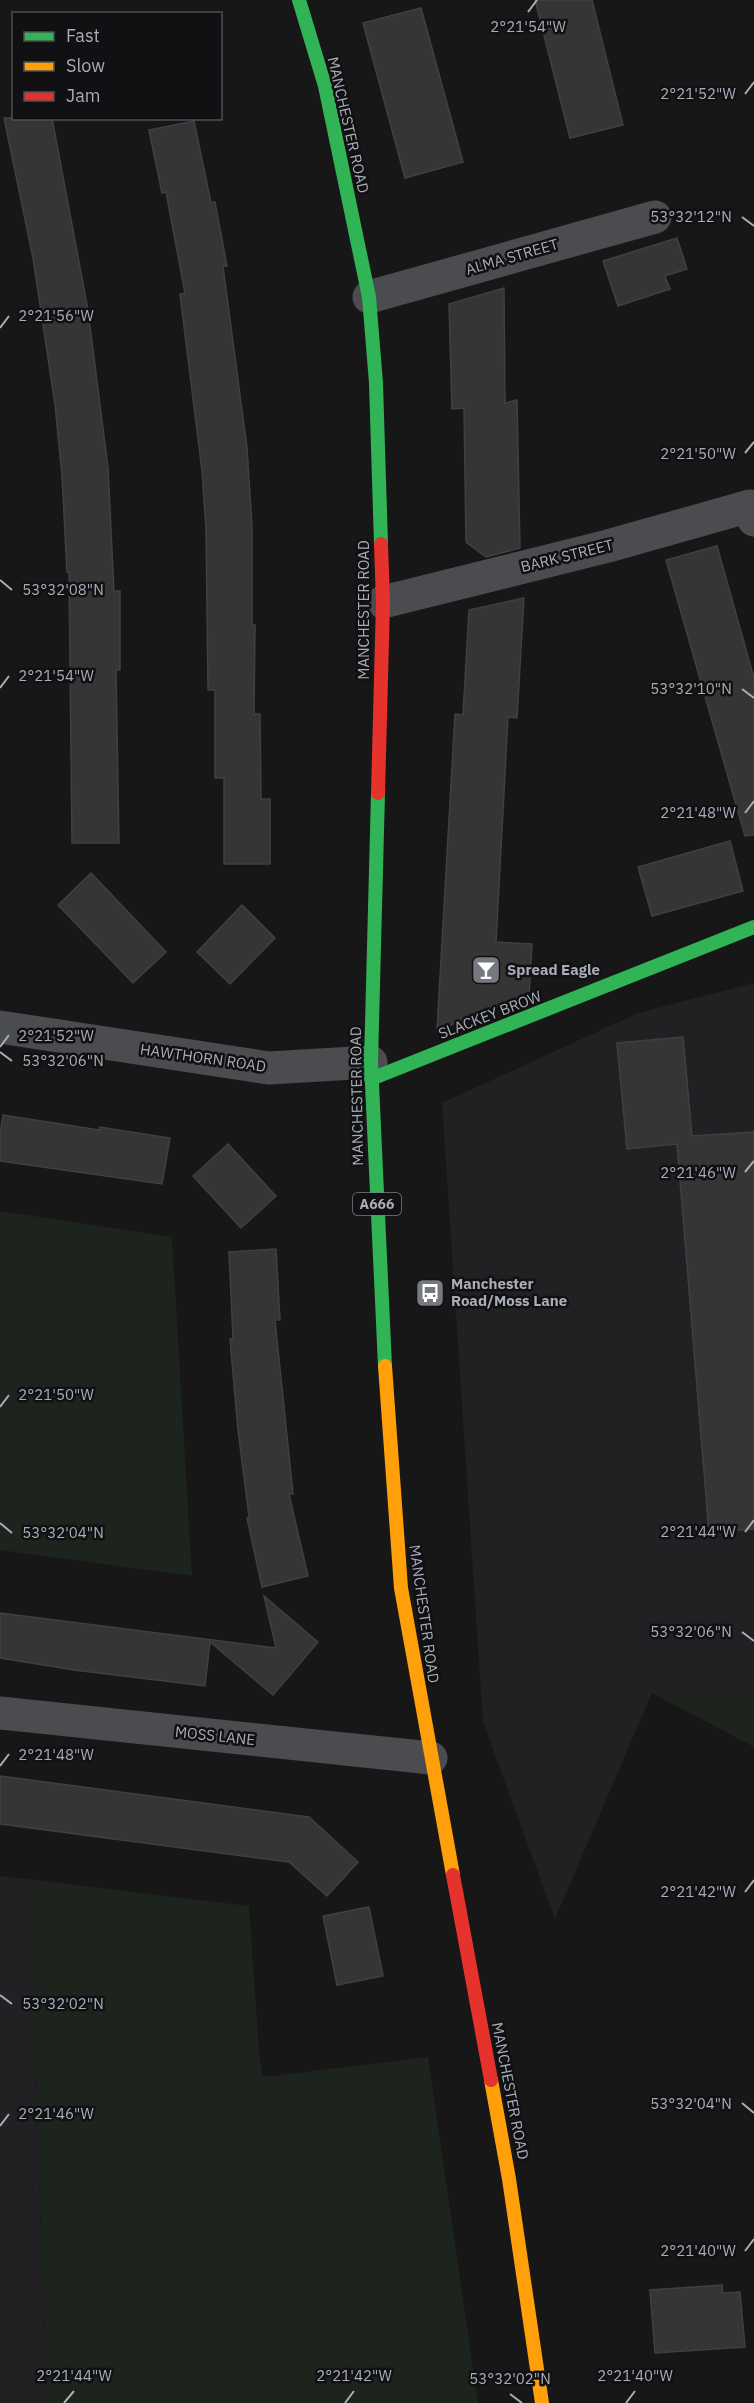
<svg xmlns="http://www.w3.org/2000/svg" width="754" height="2403" font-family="'IBM Plex Sans',sans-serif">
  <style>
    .built { fill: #212123 }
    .green { fill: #1d241e }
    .building { fill: #353536; stroke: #3f4043; stroke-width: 1.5 }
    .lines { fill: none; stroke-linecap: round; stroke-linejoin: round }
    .street { stroke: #4b4c50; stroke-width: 33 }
    .fast { stroke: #30b455; stroke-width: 14 }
    .slow { stroke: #ff9f0a; stroke-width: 14 }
    .jam { stroke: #e5322d; stroke-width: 14 }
    .ticks { fill: none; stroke: #a8adb8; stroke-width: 2 }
    .labels { text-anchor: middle; stroke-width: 5; stroke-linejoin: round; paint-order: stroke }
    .shield { fill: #111113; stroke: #7b7e86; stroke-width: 1.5 }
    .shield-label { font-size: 14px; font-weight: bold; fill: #a8adb8 }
    .street-label { font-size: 15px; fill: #a8adb8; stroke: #111113 }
    .poi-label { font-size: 15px; font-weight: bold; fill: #a8adb8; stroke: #111113; text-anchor: start }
    .ticks-label { font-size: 15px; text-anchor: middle; fill: #a8adb8; stroke: #111113; stroke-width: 5; stroke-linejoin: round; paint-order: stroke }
  </style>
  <rect width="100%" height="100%" fill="#171717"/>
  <g class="built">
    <polygon points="754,983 754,1697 652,1693 555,1919 483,1722 442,1103 638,1013"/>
    <polygon points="0,1876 35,1880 35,2033 46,2403 0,2403"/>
  </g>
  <g class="green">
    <polygon points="0,1211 172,1237 192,1576 0,1550"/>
    <polygon points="652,1693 754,1697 754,1747"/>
    <polygon points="35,1880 249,1906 259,2052 263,2077 428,2057 478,2403 46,2403 35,2033"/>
  </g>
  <g class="building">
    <polygon points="535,0 592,0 623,125 570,138"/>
    <polygon points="421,8 463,162 405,178 363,23"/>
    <polygon points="4,118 52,118 88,310 108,468 114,591 120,591 120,670 116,670 119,843 72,843 69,572 67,572 62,476 55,405 33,258"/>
    <polygon points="194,121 211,203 215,202 227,266 223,266 247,448 252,525 252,625 255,625 254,714 260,714 261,799 270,799 270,864 224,864 224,778 215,778 215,690 208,690 206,529 202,471 180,294 185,293 166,192 162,193 149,130"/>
    <polygon points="677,238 687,269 665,276 670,289 618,306 603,261"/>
    <polygon points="504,288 505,403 517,400 520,548 486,557 466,542 464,408 452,409 449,304"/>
    <polygon points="717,546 754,678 754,835 745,836 666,560"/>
    <polygon points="524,598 517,718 508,717 496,942 532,944 529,996 437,1030 455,714 463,715 469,610"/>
    <polygon points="730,841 743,891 652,916 638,867"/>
    <polygon points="91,873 166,952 133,983 58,905"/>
    <polygon points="242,905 275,938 230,984 197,952"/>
    <polygon points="683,1037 692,1136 754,1132 754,1529 709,1532 677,1144 627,1149 617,1043"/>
    <polygon points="3,1115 99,1130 100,1127 170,1138 162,1184 0,1161 0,1134"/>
    <polygon points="228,1144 276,1196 241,1228 193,1176"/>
    <polygon points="276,1249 280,1320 275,1320 293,1494 289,1494 308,1576 262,1587 247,1518 249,1517 238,1430 230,1339 233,1339 229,1252"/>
    <polygon points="264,1596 318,1642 273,1695 210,1642 205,1686 74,1670 0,1658 0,1613 276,1648"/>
    <polygon points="0,1776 309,1817 358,1862 327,1896 289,1862 0,1824"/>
    <polygon points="369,1907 383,1976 337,1985 323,1916"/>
    <polygon points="722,2285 723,2293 740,2292 745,2347 655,2353 650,2290"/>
  </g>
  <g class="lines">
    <g class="street">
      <polyline points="369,297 655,217"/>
      <polyline points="383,602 608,546 750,506 754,520"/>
      <polyline points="0,1027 269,1068 371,1062"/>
      <polyline points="0,1713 431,1758"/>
    </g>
    <g class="fast">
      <polyline points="299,0 325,86 369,297 376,383 381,544"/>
      <polyline points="378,793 371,1062 385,1366"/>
      <polyline points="371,1079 754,927"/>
    </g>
    <g class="slow">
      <polyline points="385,1366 401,1588 453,1875"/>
      <polyline points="491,2080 509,2179 542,2403"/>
    </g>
    <g class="jam">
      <polyline points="378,793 383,602 381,544"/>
      <polyline points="453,1875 491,2080"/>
    </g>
  </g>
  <path class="ticks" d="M528 12 537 0M745 94 754 82M742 217 754 226M0 328 9 316M745 453 754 442M0 580 12 590M0 688 9 676M742 689 754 698M745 813 754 801M0 1047 9 1035M0 1052 12 1061M745 1172 754 1161M0 1407 9 1395M0 1523 12 1533M745 1532 754 1520M742 1632 754 1641M0 1766 9 1754M745 1892 754 1880M0 1995 12 2004M742 2103 754 2113M0 2126 9 2114M745 2251 754 2239M510 2394 522 2403M64 2403 74 2391M345 2403 354 2391M626 2403 635 2391"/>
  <defs>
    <g id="bar-square" transform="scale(1.5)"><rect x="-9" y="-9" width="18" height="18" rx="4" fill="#757880" stroke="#111113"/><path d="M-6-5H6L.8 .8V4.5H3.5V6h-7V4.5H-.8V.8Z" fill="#fff"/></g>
    <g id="bus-square" transform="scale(1.5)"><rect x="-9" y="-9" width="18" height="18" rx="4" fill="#757880" stroke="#111113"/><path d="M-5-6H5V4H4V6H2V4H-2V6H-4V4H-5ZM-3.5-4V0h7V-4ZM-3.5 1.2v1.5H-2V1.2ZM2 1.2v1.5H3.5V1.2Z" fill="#fff"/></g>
  </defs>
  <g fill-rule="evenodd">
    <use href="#bar-square" x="486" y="970"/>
    <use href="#bus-square" x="430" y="1293"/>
  </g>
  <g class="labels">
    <rect class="shield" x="353" y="1193" width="48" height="22" rx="4.5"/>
    <g class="shield-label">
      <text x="377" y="1209">A666</text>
    </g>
    <g class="street-label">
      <text transform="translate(348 125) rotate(77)" y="5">MANCHESTER ROAD</text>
      <text transform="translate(512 257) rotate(-16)" y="5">ALMA STREET</text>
      <text transform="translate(567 556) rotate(-14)" y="5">BARK STREET</text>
      <text transform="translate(364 610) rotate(-90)" y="5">MANCHESTER ROAD</text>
      <text transform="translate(490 1015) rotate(-21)" y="5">SLACKEY BROW</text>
      <text transform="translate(203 1058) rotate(8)" y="5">HAWTHORN ROAD</text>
      <text transform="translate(357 1096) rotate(-91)" y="5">MANCHESTER ROAD</text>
      <text transform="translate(424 1614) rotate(82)" y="5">MANCHESTER ROAD</text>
      <text transform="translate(215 1736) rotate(6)" y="5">MOSS LANE</text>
      <text transform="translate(510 2091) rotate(79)" y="5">MANCHESTER ROAD</text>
    </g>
    <g class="poi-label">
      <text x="507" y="975">Spread Eagle</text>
      <text x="451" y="1289">Manchester<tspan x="451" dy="17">Road/Moss Lane</tspan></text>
    </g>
  </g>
  <g class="ticks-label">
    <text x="528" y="32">2°21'54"W</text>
    <text x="698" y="99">2°21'52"W</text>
    <text x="691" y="222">53°32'12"N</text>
    <text x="56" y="321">2°21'56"W</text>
    <text x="698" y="459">2°21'50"W</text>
    <text x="63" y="595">53°32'08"N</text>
    <text x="56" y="681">2°21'54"W</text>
    <text x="691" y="694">53°32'10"N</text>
    <text x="698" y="818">2°21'48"W</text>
    <text x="56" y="1041">2°21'52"W</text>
    <text x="63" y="1066">53°32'06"N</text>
    <text x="698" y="1178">2°21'46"W</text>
    <text x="56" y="1400">2°21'50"W</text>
    <text x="698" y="1537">2°21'44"W</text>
    <text x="63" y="1538">53°32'04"N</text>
    <text x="691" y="1637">53°32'06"N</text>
    <text x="56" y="1760">2°21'48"W</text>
    <text x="698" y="1897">2°21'42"W</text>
    <text x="63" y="2009">53°32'02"N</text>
    <text x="691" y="2109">53°32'04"N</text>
    <text x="56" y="2119">2°21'46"W</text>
    <text x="698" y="2256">2°21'40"W</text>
    <text x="74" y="2381">2°21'44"W</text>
    <text x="354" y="2381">2°21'42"W</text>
    <text x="635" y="2381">2°21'40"W</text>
    <text x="510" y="2384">53°32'02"N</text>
  </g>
  <rect x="12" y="12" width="210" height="108" fill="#111113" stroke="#4d4f55" stroke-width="1.5"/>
  <rect x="24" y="32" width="30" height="9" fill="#30b455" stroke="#4d4f55" stroke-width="1.5"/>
  <text x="66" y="42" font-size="18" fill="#a8adb8">Fast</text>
  <rect x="24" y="62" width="30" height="9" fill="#ff9f0a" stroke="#4d4f55" stroke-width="1.5"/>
  <text x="66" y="72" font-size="18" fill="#a8adb8">Slow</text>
  <rect x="24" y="92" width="30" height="9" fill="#e5322d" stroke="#4d4f55" stroke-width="1.5"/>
  <text x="66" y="102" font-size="18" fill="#a8adb8">Jam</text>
</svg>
